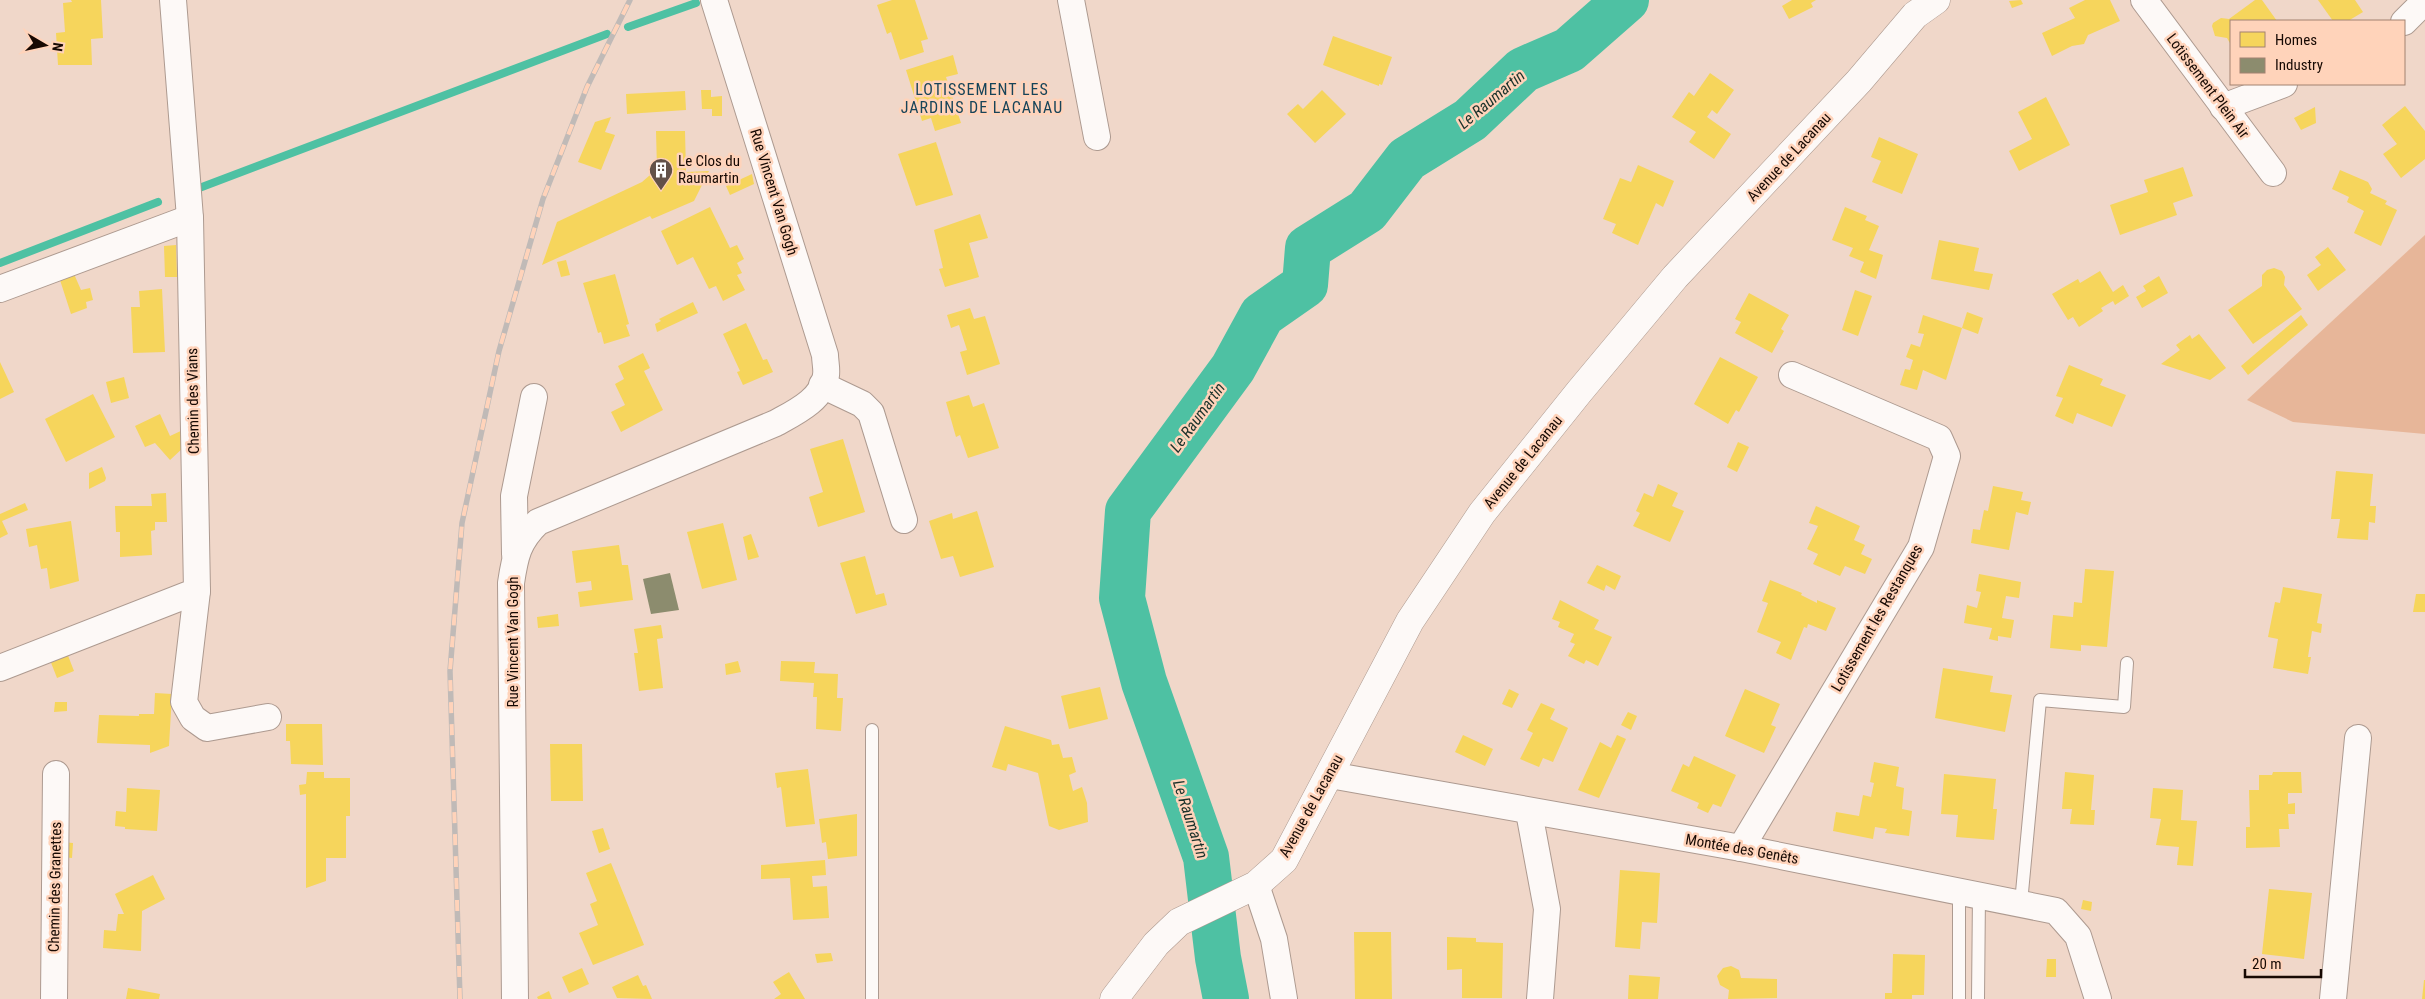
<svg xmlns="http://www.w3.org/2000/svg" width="2425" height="999" font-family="'Roboto Condensed',sans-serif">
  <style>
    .green { fill: #e7b699 }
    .homes { fill: #f6d55c }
    .industry { fill: #8c8c6e }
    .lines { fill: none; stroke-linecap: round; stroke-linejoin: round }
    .stream { stroke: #4ec1a3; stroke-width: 8 }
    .river { stroke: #4ec1a3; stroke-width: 46 }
    .lane-casing { stroke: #ad9a90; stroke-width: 14 }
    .street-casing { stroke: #ad9a90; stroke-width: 28 }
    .secondary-casing { stroke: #ad9a90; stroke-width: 29 }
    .lane { stroke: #fdf9f7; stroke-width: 12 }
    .street { stroke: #fdf9f7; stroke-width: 26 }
    .secondary { stroke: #fdf9f7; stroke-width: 28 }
    .rail-casing { stroke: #c0bab7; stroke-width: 5.5 }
    .rail { stroke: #ffd3ba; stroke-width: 4; stroke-dasharray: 11; stroke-linecap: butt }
    .labels { text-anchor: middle; stroke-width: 5; stroke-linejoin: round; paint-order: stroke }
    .street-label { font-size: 15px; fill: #170903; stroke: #ffd3ba }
    .poi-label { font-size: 15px; fill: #170903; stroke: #ffd3ba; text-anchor: start }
    .neighbourhood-label { font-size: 16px; letter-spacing: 1px; fill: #174459; stroke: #ffd3ba }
    .water-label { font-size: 16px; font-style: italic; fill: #1b322b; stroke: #ffd3ba }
  </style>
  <rect width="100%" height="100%" fill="#f0d7c9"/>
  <polygon class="green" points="2425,235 2425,434 2293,422 2247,400"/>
  <g class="homes">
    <polygon points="71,0 101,0 103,38 91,39 92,65 58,65 56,33 65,32 63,3 72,2"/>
    <polygon points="892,0 915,0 928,39 921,41 924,52 900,60 891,32 887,34 877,5"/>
    <polygon points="1792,0 1816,0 1811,3 1813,7 1789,19 1782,6"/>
    <polygon points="2021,0 2023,4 2012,8 2009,1"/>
    <polygon points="2085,0 2110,0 2120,21 2088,35 2084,44 2072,46 2052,56 2042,33 2075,18 2069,8"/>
    <polygon points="2255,0 2262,0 2277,21 2231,21 2231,45 2227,38 2215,36 2212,26 2213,23 2221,18 2229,19"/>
    <polygon points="2318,0 2355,0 2363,12 2348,21 2333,21"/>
    <polygon points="1333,36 1392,57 1382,85 1379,84 1379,86 1323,65"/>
    <polygon points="953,55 958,74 946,77 961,123 935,131 931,118 922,121 906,70"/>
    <polygon points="1710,73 1734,90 1717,114 1712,110 1707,117 1731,134 1714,159 1689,142 1696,132 1672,117 1689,92 1694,96"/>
    <polygon points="701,90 711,90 711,97 722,96 722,116 712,116 712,109 702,109"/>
    <polygon points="1322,90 1346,114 1315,143 1287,114 1298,104 1303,109"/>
    <polygon points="685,91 686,110 627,114 626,94"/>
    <polygon points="2046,97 2070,145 2019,171 2009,151 2032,139 2018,112"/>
    <polygon points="2405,106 2425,131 2425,159 2401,178 2383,154 2397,144 2382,125"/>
    <polygon points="2315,107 2316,123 2301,130 2294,118"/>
    <polygon points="611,117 605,132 615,135 601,170 578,162 595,122"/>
    <polygon points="656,131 685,131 686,172 709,171 694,201 652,219 650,216 542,265 557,222 642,182 657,169"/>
    <polygon points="1879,137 1918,154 1902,194 1872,182 1881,161 1871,157"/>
    <polygon points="936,142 953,195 916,206 898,154"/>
    <polygon points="1638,165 1674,181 1663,207 1656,203 1638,245 1612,233 1616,224 1603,219 1620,178 1631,182"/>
    <polygon points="2183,167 2193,196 2173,203 2177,215 2120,235 2110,205 2148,192 2144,180"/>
    <polygon points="2340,170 2368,182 2372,189 2370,193 2387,201 2385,204 2397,210 2381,246 2354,233 2364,211 2347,202 2349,197 2332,189"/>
    <polygon points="752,174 754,184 730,195 726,186"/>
    <polygon points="710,207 730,248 737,245 744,259 737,263 742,273 737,275 745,290 723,301 716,286 709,289 693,257 677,265 661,231"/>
    <polygon points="1845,207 1867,216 1865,220 1879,226 1869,250 1883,255 1876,279 1860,272 1864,262 1849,256 1853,248 1832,240"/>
    <polygon points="980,214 988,238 969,243 979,277 945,287 939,269 943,268 934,230"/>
    <polygon points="1939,240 1979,248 1974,271 1993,274 1989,290 1931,279"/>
    <polygon points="176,245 177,277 165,277 164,246"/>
    <polygon points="2328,247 2346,270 2318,291 2307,275 2321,265 2315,257"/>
    <polygon points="566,260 570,275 561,277 557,262"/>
    <polygon points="2274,268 2282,271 2285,277 2284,285 2302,309 2253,344 2228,310 2262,286 2262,275 2267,270"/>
    <polygon points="2100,271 2113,292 2123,285 2129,296 2115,305 2113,301 2101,308 2103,311 2079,327 2073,317 2068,320 2052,294 2078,279 2080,283"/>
    <polygon points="74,274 81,290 90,288 93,300 86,302 87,308 71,314 60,280"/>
    <polygon points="615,274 629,324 626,325 630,336 604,344 601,332 598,333 583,283"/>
    <polygon points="2159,276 2168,293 2142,308 2136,297 2146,291 2143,286"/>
    <polygon points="162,289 165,352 133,353 131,307 140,307 139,291"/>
    <polygon points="1855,290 1872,296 1858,336 1842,330"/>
    <polygon points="1749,293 1789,315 1781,329 1784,331 1772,353 1735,333 1741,322 1735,319"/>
    <polygon points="693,302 698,313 657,332 655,324 661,321 659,319"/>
    <polygon points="970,308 974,319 985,316 1000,364 967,375 960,352 967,350 959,325 951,328 947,315"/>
    <polygon points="1967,312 1983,318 1978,334 1962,328"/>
    <polygon points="1923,315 1962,328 1946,380 1923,370 1917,390 1900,385 1905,369 1910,370 1913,360 1906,357 1911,344 1920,347 1924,334 1918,333"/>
    <polygon points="2301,315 2308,325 2248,375 2241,366"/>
    <polygon points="746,323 763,360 767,359 773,372 743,385 737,372 740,371 723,334"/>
    <polygon points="2199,334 2226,368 2210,380 2161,364 2180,350 2176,345 2190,335 2192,339"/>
    <polygon points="643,353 650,368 644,371 663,410 621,432 611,412 625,405 615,384 624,379 618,366"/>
    <polygon points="1720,357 1758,377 1739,412 1736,410 1728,424 1694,404"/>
    <polygon points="0,362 14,392 0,399"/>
    <polygon points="2069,365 2103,379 2100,385 2126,395 2112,427 2077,413 2073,424 2055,416 2063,398 2056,396"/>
    <polygon points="124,377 129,398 111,403 106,382"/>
    <polygon points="93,394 115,437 66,462 45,419"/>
    <polygon points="969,395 973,407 984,403 999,448 968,458 960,435 956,437 946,402"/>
    <polygon points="160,414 170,436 185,429 184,447 170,460 155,443 145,447 135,426"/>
    <polygon points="843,439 865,512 818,527 809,497 823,492 810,449"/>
    <polygon points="1738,442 1749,447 1737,472 1727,467"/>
    <polygon points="102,467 106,478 105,481 89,489 89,473"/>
    <polygon points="2336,471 2373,474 2370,506 2376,506 2375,523 2369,522 2368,540 2337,538 2340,519 2331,519"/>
    <polygon points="1658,484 1678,493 1672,506 1684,511 1670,542 1633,526 1640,513 1636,511 1644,493 1653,497"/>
    <polygon points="1993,486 2023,492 2021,500 2031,502 2028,515 2016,512 2009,550 1971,543 1973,529 1980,530 1984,510 1988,511"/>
    <polygon points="166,493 167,522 155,522 155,530 151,531 152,555 120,557 120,532 116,532 115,506 152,506 151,494"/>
    <polygon points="25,503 28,510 2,521 8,534 0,538 0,514"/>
    <polygon points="1816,506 1860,526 1854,540 1865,545 1861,554 1872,559 1865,574 1845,566 1840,576 1813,564 1818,554 1807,549 1818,526 1809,523"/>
    <polygon points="977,511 994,567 960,577 953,556 941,559 929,521 952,513 953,519"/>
    <polygon points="71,521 79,581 50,589 47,568 41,569 37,545 29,547 26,529"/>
    <polygon points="723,523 737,580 702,589 687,532"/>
    <polygon points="751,534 759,557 748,560 743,537"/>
    <polygon points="619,545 622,565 628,565 633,600 580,607 578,592 592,590 591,581 576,583 572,551"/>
    <polygon points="865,556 876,595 884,593 887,605 856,614 840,563"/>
    <polygon points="1597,565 1621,576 1615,590 1606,585 1604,591 1587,583"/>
    <polygon points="2085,569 2114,571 2107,647 2081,645 2081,651 2050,648 2053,615 2073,617 2074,602 2082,603"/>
    <polygon points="1979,574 2021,582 2019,598 2006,596 2002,618 2014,620 2011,638 1998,636 1998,641 1989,639 1992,628 1964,623 1967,605 1977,608 1981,592 1976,591"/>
    <polygon points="1770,580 1802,593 1801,595 1817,603 1817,600 1836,608 1826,631 1808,624 1807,628 1804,627 1791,660 1776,653 1781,642 1757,632 1768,603 1762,601"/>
    <polygon points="2283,587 2322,594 2317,623 2322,624 2321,633 2312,631 2308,657 2311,657 2308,674 2273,668 2278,639 2268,637 2275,602 2280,603"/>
    <polygon points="2416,594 2425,594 2425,612 2413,612"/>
    <polygon points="1560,600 1599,620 1594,629 1612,637 1598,666 1586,660 1584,664 1568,656 1575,644 1570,642 1574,634 1558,627 1560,622 1552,619"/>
    <polygon points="558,614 559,626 538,628 537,617"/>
    <polygon points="661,625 663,638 657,639 663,688 639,691 634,653 638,653 634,629"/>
    <polygon points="67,653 74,671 57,678 50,660"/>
    <polygon points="738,661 741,672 726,675 725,664"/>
    <polygon points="781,661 815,662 814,673 838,674 837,698 843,698 841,731 816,729 817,697 813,697 814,683 780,681"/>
    <polygon points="1943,668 1993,676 1990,692 2012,695 2005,732 1935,718"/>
    <polygon points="1100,687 1108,719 1069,729 1061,696"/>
    <polygon points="1509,689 1519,694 1512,708 1502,704"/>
    <polygon points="1745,689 1780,704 1771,725 1776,727 1764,753 1725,736"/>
    <polygon points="155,693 172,694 169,746 150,753 150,745 97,743 99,715 139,716 139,714 154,714"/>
    <polygon points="55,702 67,702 67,711 54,712"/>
    <polygon points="1541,703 1555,709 1550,719 1568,728 1553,762 1543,758 1539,767 1520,759 1533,733 1527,730"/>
    <polygon points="1628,712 1637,716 1631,730 1621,725"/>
    <polygon points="286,724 322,724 323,765 291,764 290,741 286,741"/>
    <polygon points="1005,726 1051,740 1052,745 1059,744 1063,758 1072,757 1076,772 1069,775 1073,791 1082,787 1087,803 1088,822 1059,830 1049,826 1038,773 1008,764 1006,771 992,767"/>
    <polygon points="1463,735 1493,749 1485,766 1455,752"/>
    <polygon points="1617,735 1626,739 1599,798 1578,790 1600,742 1611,748"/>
    <polygon points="550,744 582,744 583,801 551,801"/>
    <polygon points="1694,756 1736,775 1721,807 1713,804 1708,813 1697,808 1699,803 1671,791 1683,764 1689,767"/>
    <polygon points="1874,762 1899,767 1896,786 1904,788 1902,809 1912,811 1909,836 1885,833 1887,829 1875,827 1873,839 1833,831 1836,812 1859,816 1863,795 1871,797 1874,783 1870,782"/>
    <polygon points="808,769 815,824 786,827 781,787 777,788 775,773"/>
    <polygon points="307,772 324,772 324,778 350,778 350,816 346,816 346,858 326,858 326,881 306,888 306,794 300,795 299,785 306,784"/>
    <polygon points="2065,772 2094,775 2091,810 2095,810 2094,825 2070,824 2072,809 2062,809"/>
    <polygon points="2273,772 2301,772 2302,793 2288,793 2288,804 2295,803 2295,814 2288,814 2289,829 2279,829 2280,847 2246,848 2246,827 2250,827 2249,790 2259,790 2259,775 2272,775"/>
    <polygon points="1944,774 1996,779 1993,809 1997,809 1994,840 1956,837 1958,815 1941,814"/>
    <polygon points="127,788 160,790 157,831 125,829 125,827 115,826 116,811 126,812"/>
    <polygon points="2153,788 2183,790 2181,820 2197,821 2193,866 2177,865 2179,847 2156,845 2161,819 2150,818"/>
    <polygon points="857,814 857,856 828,859 826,842 822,843 819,819"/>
    <polygon points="603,828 610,849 599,853 592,831"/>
    <polygon points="62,842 73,843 72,858 62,857"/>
    <polygon points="825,860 826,875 812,876 813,887 827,886 829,918 793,920 790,878 761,879 761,865"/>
    <polygon points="611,863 644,945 593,965 579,933 598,925 590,904 597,901 586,873"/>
    <polygon points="1620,870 1660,873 1657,923 1642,922 1640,949 1615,947"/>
    <polygon points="153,875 165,899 142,911 141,951 103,948 104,930 116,931 118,914 124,914 115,894"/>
    <polygon points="2269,889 2312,893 2304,959 2262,954"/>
    <polygon points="2083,900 2092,902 2091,911 2081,909"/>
    <polygon points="1354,932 1391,932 1392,999 1355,999"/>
    <polygon points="1447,937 1476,938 1476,942 1503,943 1502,998 1462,998 1462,969 1447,970"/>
    <polygon points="831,953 833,961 817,963 815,954"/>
    <polygon points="1893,954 1925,955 1924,995 1912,995 1912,999 1885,999 1885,993 1892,993"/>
    <polygon points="2047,959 2056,959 2056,977 2046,977"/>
    <polygon points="1731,966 1739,970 1741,978 1777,979 1777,998 1728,999 1729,990 1720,985 1717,976 1723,968"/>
    <polygon points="582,968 589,984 569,993 562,977"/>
    <polygon points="789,972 805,999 774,999 781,994 773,982"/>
    <polygon points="638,975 643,986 646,985 652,999 617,998 612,987"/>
    <polygon points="1629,975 1660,977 1658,999 1628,999"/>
    <polygon points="2424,980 2425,980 2425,999 2422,999"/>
    <polygon points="128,988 160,994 159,999 126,999"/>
    <polygon points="549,991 552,999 538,999 537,997"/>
  </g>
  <polygon class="industry" points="670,573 679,610 651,614 643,579"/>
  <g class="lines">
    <g class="stream">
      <polyline points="628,27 696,3"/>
      <polyline points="194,190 607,34"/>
      <polyline points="0,263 158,202"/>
    </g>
    <polyline class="river" points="1226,999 1218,958 1206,857 1144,682 1122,598 1128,511 1233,368 1262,315 1305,285 1308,248 1367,211 1407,159 1470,120 1523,70 1569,50 1626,0"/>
    <g class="lane-casing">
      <g id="lane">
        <polyline points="1959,890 1959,999"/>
        <polyline points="2021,903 2040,700 2124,707 2127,663"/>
        <polyline points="872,999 872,730"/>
        <polyline points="1978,999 1979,894"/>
      </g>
    </g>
    <g class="street-casing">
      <g id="street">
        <polyline points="1071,0 1097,137"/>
        <polyline points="2144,0 2273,173"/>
        <polyline points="2404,22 2421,5"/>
        <polyline points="2223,107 2284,84"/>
        <polyline points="0,289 190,218"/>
        <polyline points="822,385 862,404 871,413 904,520"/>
        <polyline points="515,554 514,496 534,397"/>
        <polyline points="197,591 184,702 193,718 207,728 268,717"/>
        <polyline points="0,668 197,591 190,218 173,0"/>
        <polyline points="1330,775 1741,848 2056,911 2078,936 2098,999"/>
        <polyline points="1529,812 1547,909 1540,999"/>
        <polyline points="1741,848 1921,547 1947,456 1939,438 1792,375"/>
        <polyline points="1256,885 1274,939 1284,999"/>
        <polyline points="54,999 56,774"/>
        <path d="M515 999 511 583C515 556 518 541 538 522L776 423C794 413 824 399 826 375 827 369 825 361 825 355L714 0"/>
        <polyline points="2333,999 2358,738"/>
      </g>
    </g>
    <g class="secondary-casing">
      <polyline id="secondary" points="1114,999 1156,944 1179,922 1256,885 1284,860 1410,621 1482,513 1579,392 1675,277 1859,81 1915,15 1936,0"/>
    </g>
    <use href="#lane" class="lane"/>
    <use href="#street" class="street"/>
    <use href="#secondary" class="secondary"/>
    <g class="rail-casing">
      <polyline id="rail" points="460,999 450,671 462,523 499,351 543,199 587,87 630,0"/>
    </g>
    <use href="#rail" class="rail"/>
  </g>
  <defs>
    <g id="building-pin" transform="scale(1.25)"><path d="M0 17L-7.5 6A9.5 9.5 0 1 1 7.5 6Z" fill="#635148" stroke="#ffd3ba"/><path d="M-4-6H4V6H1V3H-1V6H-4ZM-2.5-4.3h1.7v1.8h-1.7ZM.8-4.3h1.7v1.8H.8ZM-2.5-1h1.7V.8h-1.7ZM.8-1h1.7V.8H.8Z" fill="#fff"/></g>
  </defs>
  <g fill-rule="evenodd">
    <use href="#building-pin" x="661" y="170"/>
  </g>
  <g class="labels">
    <g class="street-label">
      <text transform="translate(2208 86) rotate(53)" y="5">Lotissement Plein Air</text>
      <text transform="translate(1789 157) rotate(-47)" y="5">Avenue de Lacanau</text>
      <text transform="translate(774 192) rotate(73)" y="5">Rue Vincent Van Gogh</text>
      <text transform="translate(193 401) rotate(-91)" y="5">Chemin des Vians</text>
      <text transform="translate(1523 462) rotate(-51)" y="5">Avenue de Lacanau</text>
      <text transform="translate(1877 618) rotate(-60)" y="5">Lotissement les Restanques</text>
      <text transform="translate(513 642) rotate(-90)" y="5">Rue Vincent Van Gogh</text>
      <text transform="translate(1311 806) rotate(-61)" y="5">Avenue de Lacanau</text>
      <text transform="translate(1742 849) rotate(10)" y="5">Montée des Genêts</text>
      <text transform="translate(55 887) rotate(-89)" y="5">Chemin des Granettes</text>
    </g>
    <g class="poi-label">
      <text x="678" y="166">Le Clos du<tspan x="678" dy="17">Raumartin</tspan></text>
    </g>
    <g class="neighbourhood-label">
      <text x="982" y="95">LOTISSEMENT LES<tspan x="982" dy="18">JARDINS DE LACANAU</tspan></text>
    </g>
    <g class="water-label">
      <text transform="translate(1491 99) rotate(-40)" y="6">Le Raumartin</text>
      <text transform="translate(1197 417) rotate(-54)" y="6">Le Raumartin</text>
      <text transform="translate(1191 819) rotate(72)" y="6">Le Raumartin</text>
    </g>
  </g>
  <rect x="2230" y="20" width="175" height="65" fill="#ffd3ba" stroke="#a28271"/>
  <rect x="2240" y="32" width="25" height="15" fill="#f6d55c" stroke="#a28271"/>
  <text x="2275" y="45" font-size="15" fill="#170903">Homes</text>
  <rect x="2240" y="58" width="25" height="15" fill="#8c8c6e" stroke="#a28271"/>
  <text x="2275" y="70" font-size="15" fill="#170903">Industry</text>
  <g transform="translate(45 45) rotate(99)" stroke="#ffd3ba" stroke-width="4" paint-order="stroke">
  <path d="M0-4L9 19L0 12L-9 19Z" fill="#170903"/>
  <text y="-8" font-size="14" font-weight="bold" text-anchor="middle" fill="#170903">N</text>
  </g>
  <path d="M2245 969v8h76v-8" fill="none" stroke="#170903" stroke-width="2.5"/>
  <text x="2252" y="969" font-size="15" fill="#170903" stroke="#ffd3ba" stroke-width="4" paint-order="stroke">20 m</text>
</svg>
